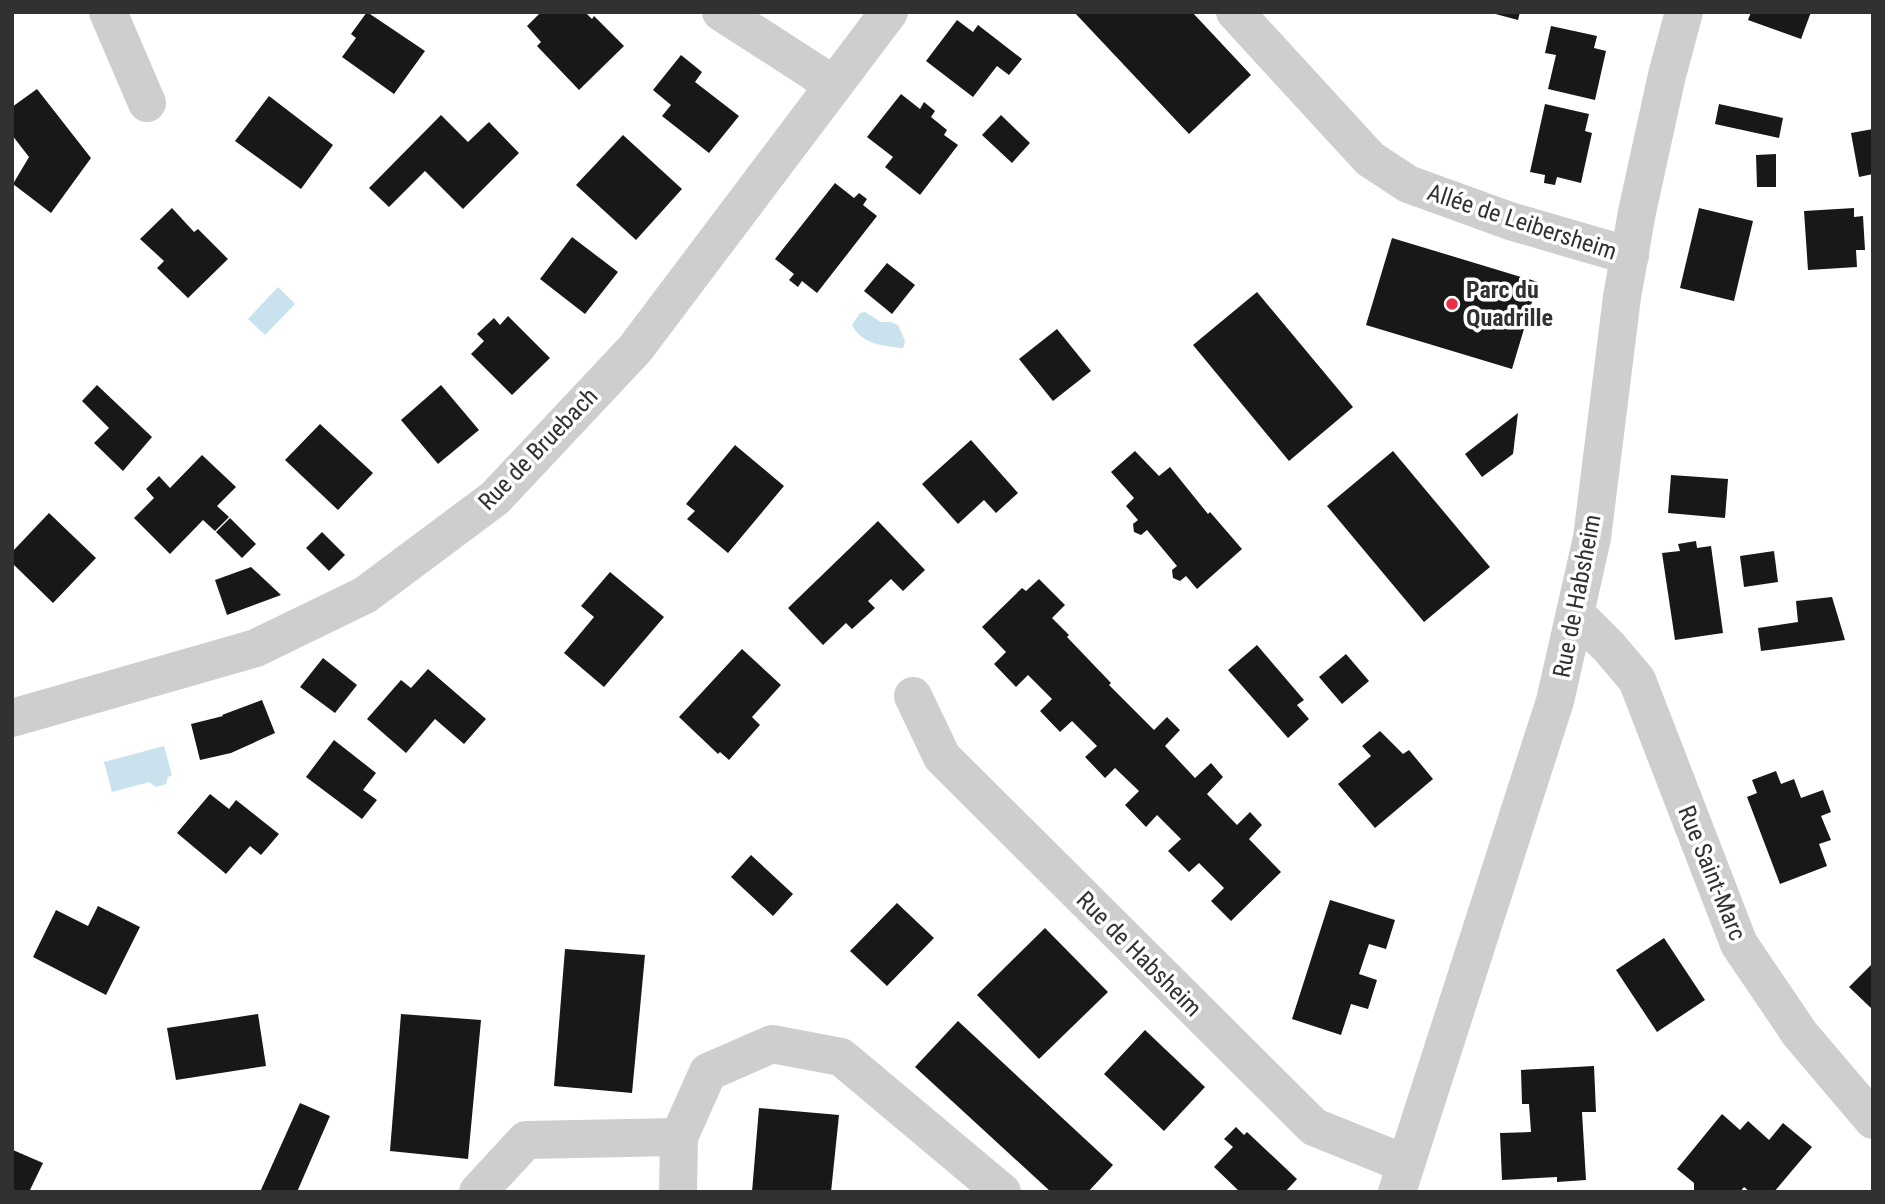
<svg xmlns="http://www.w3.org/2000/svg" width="1885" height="1204" font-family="'Roboto Condensed',sans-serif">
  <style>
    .water { fill: #cae2ee }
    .building { fill: #181818 }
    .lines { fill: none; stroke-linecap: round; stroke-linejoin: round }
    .minor { stroke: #cecece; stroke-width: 38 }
    .poi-dot { fill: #eb2f45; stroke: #fff; stroke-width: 2.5 }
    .labels { text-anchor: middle; stroke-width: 7; stroke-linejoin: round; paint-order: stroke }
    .street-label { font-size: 24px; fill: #313131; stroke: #fff }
    .poi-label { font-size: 24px; font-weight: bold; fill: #313131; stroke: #fff; text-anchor: start }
  </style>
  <rect width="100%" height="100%" fill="#fff"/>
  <g class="water">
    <polygon points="278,287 295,304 265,335 248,319"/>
    <path d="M865 312 881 322H891L898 325 905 341 903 348C884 346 862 345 852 325L860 313Z"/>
    <polygon points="164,746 172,775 168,777 166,784 156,787 149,782 112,792 104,762"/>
  </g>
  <g class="building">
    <polygon points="367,12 425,51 394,94 342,57 356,38 351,34"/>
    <polygon points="541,12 585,12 592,19 594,16 624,46 579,90 537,46 541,42 527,26"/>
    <polygon points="1074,12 1192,12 1251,75 1189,134"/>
    <polygon points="1488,12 1520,12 1518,20"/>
    <polygon points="1751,12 1811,12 1801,39 1748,20"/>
    <polygon points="957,20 973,32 978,25 1022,59 1009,75 997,66 973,97 926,61"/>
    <polygon points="1551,26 1597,36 1594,48 1606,51 1595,100 1548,89 1556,55 1545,53"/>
    <polygon points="681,55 702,72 695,82 739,116 709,153 662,116 671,105 653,90"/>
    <polygon points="37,89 91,158 51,213 13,184 29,157 12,135 12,107"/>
    <polygon points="901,94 920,109 924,102 935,111 931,117 947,130 944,135 958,145 920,195 885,167 893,157 867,137"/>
    <polygon points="269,96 333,145 301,189 235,141"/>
    <polygon points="1545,104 1589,114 1585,131 1592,133 1581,183 1557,177 1555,185 1544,183 1545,175 1530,172"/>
    <polygon points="1719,104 1783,118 1779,138 1715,124"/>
    <polygon points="441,115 468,142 489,122 519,153 463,209 425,171 389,207 369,188"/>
    <polygon points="1001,115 1030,143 1012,163 982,135"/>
    <polygon points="1873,129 1873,174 1859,177 1851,133"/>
    <polygon points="623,135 682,189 636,240 576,185"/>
    <polygon points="1776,154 1776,187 1757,187 1756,155"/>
    <polygon points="835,183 854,198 859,193 867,199 863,205 877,216 817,293 802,281 798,287 789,280 794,274 775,259"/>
    <polygon points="172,208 194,232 198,229 228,259 188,298 157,268 164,261 140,239"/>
    <polygon points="1699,208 1753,221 1734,301 1680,288"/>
    <polygon points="1854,208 1854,217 1863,216 1865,250 1856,250 1857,267 1808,270 1804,211"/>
    <polygon points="572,237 618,272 585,314 540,279"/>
    <polygon points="1392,238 1538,282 1512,369 1366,325"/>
    <polygon points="887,263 915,285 892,314 864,291"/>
    <polygon points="1257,292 1353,407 1289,461 1193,345"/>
    <polygon points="508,316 550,358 512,395 471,354 484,341 477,334 494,318 500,325"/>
    <polygon points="1057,329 1091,371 1053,401 1019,359"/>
    <polygon points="97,385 152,437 123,471 94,443 109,428 82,401"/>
    <polygon points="441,385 479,430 438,464 401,420"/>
    <polygon points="1518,413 1513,454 1482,477 1465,454"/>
    <polygon points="320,424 373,473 338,510 285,460"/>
    <polygon points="971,440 1018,493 996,513 984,500 958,524 922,484"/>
    <polygon points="735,445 784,486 728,553 687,519 695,511 686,504"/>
    <polygon points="1135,451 1159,476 1170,467 1208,514 1210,512 1242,549 1197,589 1186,576 1180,581 1173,578 1172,570 1177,566 1147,530 1141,535 1134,532 1133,524 1138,520 1126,506 1134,498 1111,472"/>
    <polygon points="1393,451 1490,567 1424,622 1327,506"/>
    <polygon points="202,455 236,487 217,506 229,517 215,531 203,520 170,554 134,518 154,498 146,489 159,476 170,488"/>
    <polygon points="1671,475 1728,479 1725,518 1668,513"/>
    <polygon points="49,513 96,558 53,603 12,563 12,552"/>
    <polygon points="230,518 256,544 242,558 216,532"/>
    <polygon points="878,521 925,570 903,591 891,579 868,601 875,608 852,629 846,623 823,645 788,608"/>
    <polygon points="322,532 345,555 329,571 306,548"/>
    <polygon points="1696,541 1697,548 1711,546 1723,633 1675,640 1662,553 1680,551 1678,544"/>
    <polygon points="1774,551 1778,582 1744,587 1740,556"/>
    <polygon points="251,567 281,595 227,615 215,580"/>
    <polygon points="610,572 664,617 604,687 564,653 594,617 581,606"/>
    <polygon points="1039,579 1065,605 1052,618 1069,635 1067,637 1111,683 1109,685 1154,730 1167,717 1180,730 1165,746 1195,778 1211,763 1223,777 1207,794 1237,825 1250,812 1262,825 1249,839 1281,872 1231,921 1211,901 1224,888 1199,863 1189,872 1168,851 1181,839 1157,815 1146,827 1125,805 1139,791 1115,768 1105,778 1085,757 1097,746 1072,721 1060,732 1040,711 1052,699 1028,675 1016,687 994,664 1006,652 982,627 1022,588 1026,591"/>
    <polygon points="1832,597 1845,640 1761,651 1758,628 1798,622 1796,601"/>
    <polygon points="1257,645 1304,700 1297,705 1309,719 1288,738 1228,670"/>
    <polygon points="742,649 781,685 752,717 760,725 729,760 720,752 718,754 679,717"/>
    <polygon points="1346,654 1369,681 1342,704 1319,677"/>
    <polygon points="323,658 357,685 335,713 300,687"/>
    <polygon points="428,669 486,719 464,744 435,719 406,753 367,719 401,680 411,688"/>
    <polygon points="262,700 275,733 231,753 200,760 191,724 223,716 222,715"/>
    <polygon points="1380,731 1403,754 1409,750 1433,779 1375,828 1338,784 1371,756 1362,746"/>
    <polygon points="334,740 376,773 363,790 377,800 362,819 306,777"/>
    <polygon points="1776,771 1781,784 1794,779 1801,798 1823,790 1831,812 1821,816 1831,840 1819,844 1827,866 1780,884 1747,797 1757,793 1752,780"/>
    <polygon points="210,794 229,809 236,800 279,834 261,855 250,846 226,874 177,833"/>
    <polygon points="751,855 793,894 773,916 731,877"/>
    <polygon points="1330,900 1395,920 1386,949 1369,944 1359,974 1377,980 1368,1009 1351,1004 1341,1035 1292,1019"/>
    <polygon points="897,903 934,938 887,986 850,951"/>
    <polygon points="98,906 140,927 106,995 33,957 56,910 88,926"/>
    <polygon points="1045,928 1108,992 1039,1059 977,995"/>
    <polygon points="1664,938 1705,1000 1657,1032 1616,970"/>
    <polygon points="565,949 645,955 632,1093 554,1086"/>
    <polygon points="1873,963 1873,1010 1849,987"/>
    <polygon points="258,1014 266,1066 176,1080 167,1028"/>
    <polygon points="401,1014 481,1020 468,1159 390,1151"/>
    <polygon points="958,1021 1113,1165 1088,1192 1051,1192 915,1067"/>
    <polygon points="1145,1030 1205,1087 1164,1131 1104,1074"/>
    <polygon points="1594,1066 1596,1112 1582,1112 1586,1180 1557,1182 1557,1177 1502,1180 1500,1133 1531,1132 1529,1104 1522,1104 1521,1070"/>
    <polygon points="300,1103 330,1116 297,1192 260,1192"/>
    <polygon points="759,1108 839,1115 831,1192 752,1192"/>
    <polygon points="1722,1114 1740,1130 1748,1121 1769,1140 1783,1123 1812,1147 1774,1192 1750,1192 1744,1187 1740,1192 1694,1192 1694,1183 1677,1169"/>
    <polygon points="1236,1127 1244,1135 1247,1132 1297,1179 1285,1192 1240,1192 1214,1167 1233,1147 1224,1139"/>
    <polygon points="13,1150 43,1163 29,1192 12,1192"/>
  </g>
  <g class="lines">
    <g class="minor">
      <polyline points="108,12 147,103"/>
      <polyline points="721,12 834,85"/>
      <polyline points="1235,12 1370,159 1408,184 1510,221 1630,256"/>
      <polyline points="1576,614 1609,647 1637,680 1739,944 1800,1034 1873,1120"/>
      <polyline points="913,696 942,757 1314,1127 1406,1164"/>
      <polyline points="12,718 256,648 365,595 495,498 635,349 889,12"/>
      <polyline points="478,1192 526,1140 679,1137 708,1072 772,1044 841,1057 1002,1192"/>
      <polyline points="678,1192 679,1137"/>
      <polyline points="1397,1192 1555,701 1592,538 1622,297 1637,212 1667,75 1684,12"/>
    </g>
  </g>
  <circle class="poi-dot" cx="1452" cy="304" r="7"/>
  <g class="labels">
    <g class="street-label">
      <text transform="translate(1522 222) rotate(18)" y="8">Allée de Leibersheim</text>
      <text transform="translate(538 449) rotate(-46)" y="8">Rue de Bruebach</text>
      <text transform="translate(1577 596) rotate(-79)" y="8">Rue de Habsheim</text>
      <text transform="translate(1712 873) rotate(68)" y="8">Rue Saint-Marc</text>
      <text transform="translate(1139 954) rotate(45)" y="8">Rue de Habsheim</text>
    </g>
    <g class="poi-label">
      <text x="1466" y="298">Parc du<tspan x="1466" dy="28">Quadrille</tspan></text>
    </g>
  </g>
  <rect width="1885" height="1204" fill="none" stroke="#313131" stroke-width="28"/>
</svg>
